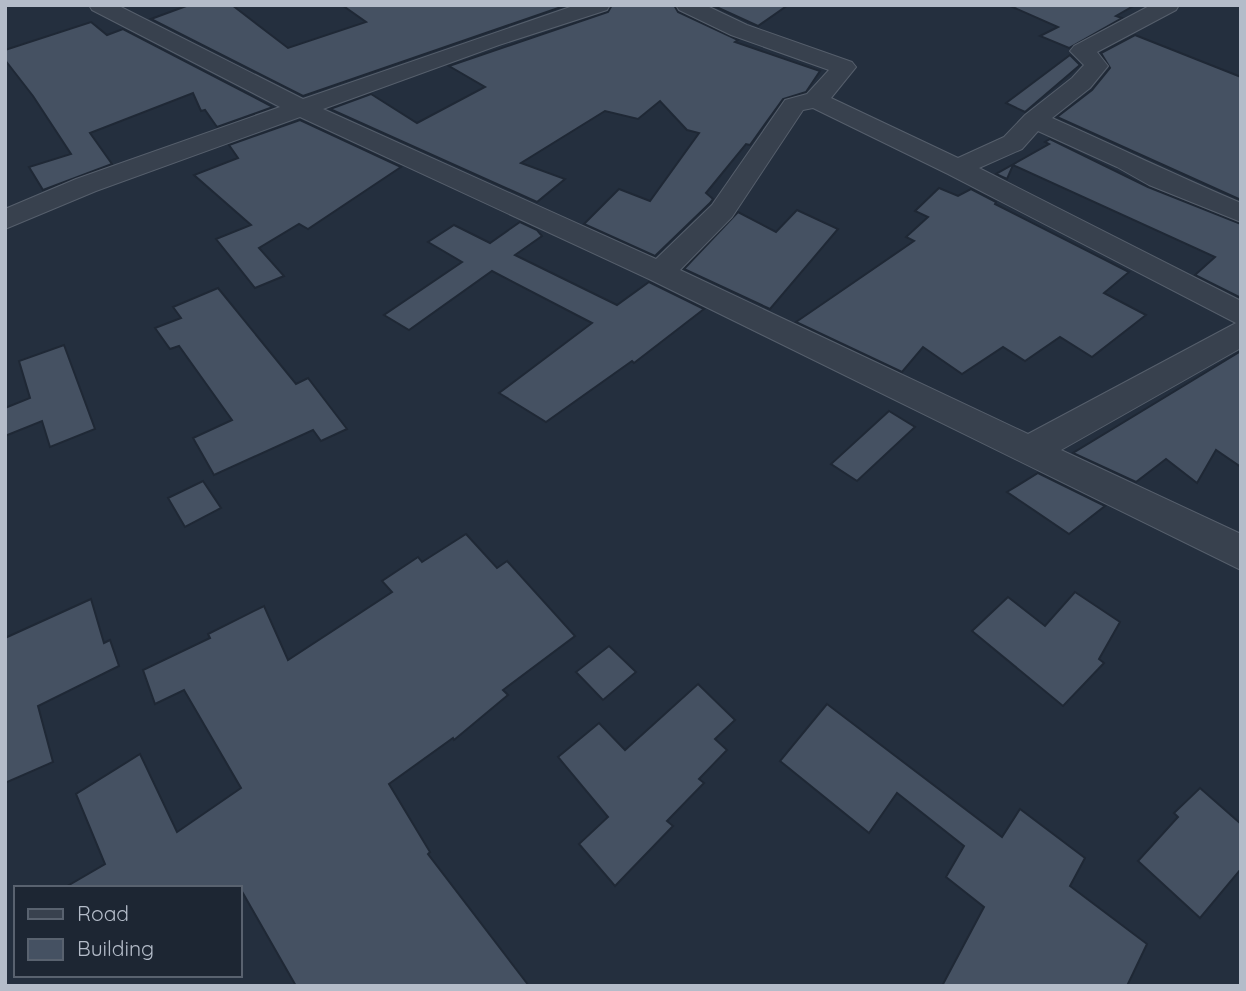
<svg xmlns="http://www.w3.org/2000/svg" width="1246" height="991" font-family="Quicksand,sans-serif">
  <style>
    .building { fill: #455162; stroke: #1f2835; stroke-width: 2 }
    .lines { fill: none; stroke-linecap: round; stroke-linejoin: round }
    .minor-casing { stroke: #565f6c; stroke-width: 2 }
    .minor { fill: #38414e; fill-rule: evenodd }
  </style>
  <rect width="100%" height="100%" fill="#242f3e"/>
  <g class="building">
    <polygon points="189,5 232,5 288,48 366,22 342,5 567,5 303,96 151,19"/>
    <polygon points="612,5 674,5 678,12 738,40 735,42 820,71 806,92 783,99 750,145 746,144 706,193 713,199 710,203 655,256 584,224 619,189 650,201 699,133 687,130 660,101 638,119 605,111 521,163 565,179 537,202 330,109 371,94 417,123 485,87 449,66 608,12"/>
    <polygon points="712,5 788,5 758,26"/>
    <polygon points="1008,5 1135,5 1116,16 1122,18 1069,48 1040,36 1058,27"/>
    <polygon points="91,22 107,35 123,29 273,107 217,127 205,110 201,111 193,93 90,133 112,164 43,190 29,167 71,154 33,96 5,60 5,50"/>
    <polygon points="1135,35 1241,77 1241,200 1057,117 1092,90 1110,68 1101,53"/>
    <polygon points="1070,55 1080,65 1025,112 1006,103"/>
    <polygon points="300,120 401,167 308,229 299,224 259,248 284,276 255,288 216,239 251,225 194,175 238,158 229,145"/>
    <polygon points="1050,139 1148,187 1241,224 1241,298 1195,275 1215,257 1013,165 1007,179 996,174 1049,144 1045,142"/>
    <polygon points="939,188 958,196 971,189 996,202 995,204 1129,272 1104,293 1146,315 1092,357 1060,337 1025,361 1003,347 962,374 923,347 902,372 796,322 914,241 906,237 928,217 915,211"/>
    <polygon points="797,210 838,229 770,309 684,269 738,212 776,232"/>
    <polygon points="520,222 537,230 542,236 515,255 617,305 649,282 704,309 634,363 632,361 546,422 499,393 592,323 492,271 409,330 384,315 462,262 428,242 454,225 490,243"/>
    <polygon points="218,288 296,384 308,378 347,429 321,441 313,430 214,475 193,438 232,420 179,346 170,349 155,328 181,318 173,307"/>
    <polygon points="64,345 95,429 50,447 42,421 5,436 5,408 30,398 19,361"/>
    <polygon points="1241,351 1241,467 1216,450 1197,483 1166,459 1136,482 1073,453"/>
    <polygon points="889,411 915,427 857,481 831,464"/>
    <polygon points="1038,473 1105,506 1069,534 1007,492"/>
    <polygon points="203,481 221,508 185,527 168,498"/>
    <polygon points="466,534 497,568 507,561 575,636 503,690 508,695 454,740 453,738 389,784 430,852 428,854 529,986 296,986 240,888 64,888 105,864 76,794 140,754 177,832 241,788 184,690 155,704 143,670 210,638 208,634 264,606 288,660 392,592 382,581 418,557 422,562"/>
    <polygon points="1075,592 1120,622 1099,659 1104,663 1063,706 972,631 1008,597 1045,626"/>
    <polygon points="91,599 104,643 110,640 119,666 38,706 53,762 5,783 5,638"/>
    <polygon points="609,646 636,672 603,700 576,672"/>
    <polygon points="698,684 735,720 715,739 727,750 699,779 704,783 667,821 673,826 615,886 579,844 608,817 558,757 599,723 625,750"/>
    <polygon points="827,704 1002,837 1020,809 1085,858 1070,886 1147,944 1127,986 942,986 984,907 946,877 964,846 897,793 869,833 780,761"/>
    <polygon points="1200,788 1241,824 1241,869 1200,918 1138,861 1178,817 1174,813"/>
  </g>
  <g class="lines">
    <g class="minor-casing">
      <path id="minor" d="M89 5H117L303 99 576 5H610L607 10 499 45 323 109 656 259 712 205 785 100 807 94 829 70 731 35 679 10 676 5H705L747 25 852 62 856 67 831 98 958 158 1004 137 1025 115 1072 78 1084 65 1070 51 1074 46 1151 5H1179L1176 10 1097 52 1108 66 1090 88 1052 118C1115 146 1177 176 1241 203V222L1149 185 1117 167 1038 131 1022 149 979 168 1241 301V348L1061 450 1241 534V570L649 279 300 117 96 191 5 229V209L76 179 280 107 92 10ZM813 108 948 174 1236 323 1028 434 680 270 732 217 803 110Z"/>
    </g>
    <use href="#minor" class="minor"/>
  </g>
  <rect width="1246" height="991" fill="none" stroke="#b4bcc9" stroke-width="14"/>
  <rect x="14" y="886" width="228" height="91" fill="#1d2633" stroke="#59626f" stroke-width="2"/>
  <rect x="28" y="909" width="35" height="10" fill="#38414e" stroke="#59626f" stroke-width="2"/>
  <text x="77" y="921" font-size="21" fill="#b4bcc9">Road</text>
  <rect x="28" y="939" width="35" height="21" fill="#455162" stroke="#59626f" stroke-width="2"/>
  <text x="77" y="956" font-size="21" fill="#b4bcc9">Building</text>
</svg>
